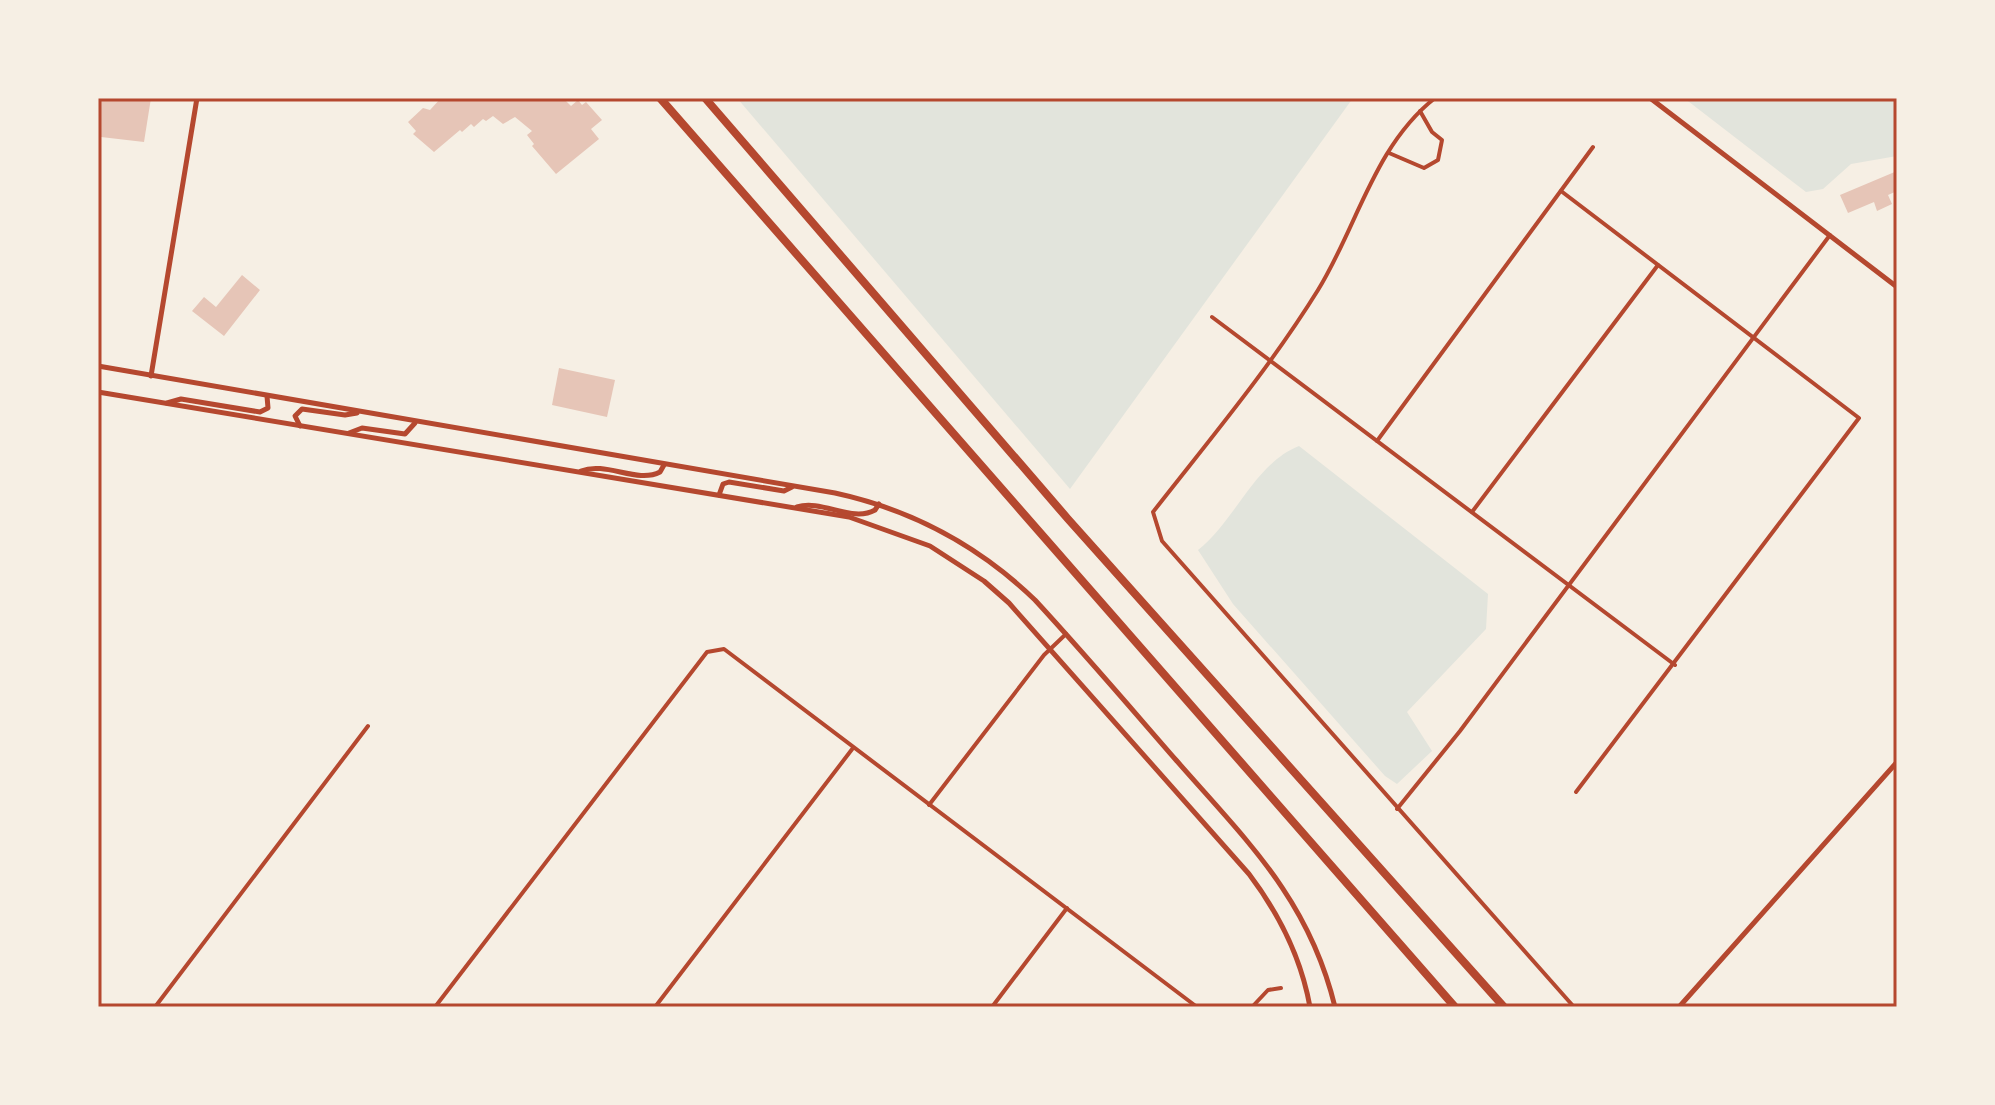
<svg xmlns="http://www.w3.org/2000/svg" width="1995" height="1105" font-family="Barlow,sans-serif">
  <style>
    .green { fill: #e2e4dc }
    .building { fill: #e6c5b7 }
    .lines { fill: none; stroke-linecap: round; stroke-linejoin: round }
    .minor { stroke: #b5482f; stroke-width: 4 }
    .tertiary { stroke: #b5482f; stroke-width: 5 }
    .motorway { stroke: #b5482f; stroke-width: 8 }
    .neatline { fill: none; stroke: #b5482f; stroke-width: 3 }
  </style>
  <rect width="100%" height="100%" fill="#f6efe4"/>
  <g class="green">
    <polygon points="737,98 1353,98 1070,489"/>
    <polygon points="1684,98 1897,98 1897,156 1851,164 1823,189 1806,192"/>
    <path d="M1299 446 1488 594 1486 629 1407 712 1432 751 1397 784 1385 776 1233 604 1198 550C1235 521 1255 463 1299 446Z"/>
  </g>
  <g class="building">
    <polygon points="98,98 151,98 144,142 101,137"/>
    <polygon points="441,98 563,98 571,106 578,100 582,105 586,102 602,120 591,129 599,139 556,174 532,146 534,144 527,135 532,131 515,117 503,124 493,116 486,121 483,119 474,127 471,124 462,132 460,130 434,152 413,134 416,131 408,122 423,108 430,110"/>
    <polygon points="1897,171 1897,191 1888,195 1892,204 1877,211 1874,202 1848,213 1840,195"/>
    <polygon points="242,275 260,290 224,336 192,311 204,297 216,307"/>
    <polygon points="559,368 615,380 607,417 552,405"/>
  </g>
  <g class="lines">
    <g class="minor">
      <path d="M1435 98C1374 146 1357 227 1318 290 1269 369 1210 439 1153 512L1162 541 1574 1007"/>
      <polyline points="1389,153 1424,168 1438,160 1442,140 1432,132 1420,111"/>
      <polyline points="1561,191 1859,418 1576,792"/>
      <polyline points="1212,317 1675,665"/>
      <polyline points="1377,441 1593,147"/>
      <polyline points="1472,512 1658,265"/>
      <polyline points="929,805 1044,655 1066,634"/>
      <polyline points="1397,809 1460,731 1830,235"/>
      <polyline points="155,1007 368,726"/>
      <polyline points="435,1007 707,652 724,649 1197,1007"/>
      <polyline points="655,1007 853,748"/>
      <polyline points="992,1007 1067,908"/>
      <polyline points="1252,1007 1268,990 1281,988"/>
    </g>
    <g class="tertiary">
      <polyline points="1650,98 1897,287"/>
      <path d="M98 366 835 493C913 510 978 545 1035 600 1083 652 1129 706 1176 760 1246 840 1309 899 1335 1007"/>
      <polyline points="151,376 197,98"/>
      <path d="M98 392 849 517 930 546 984 581 1009 603 1249 874C1280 915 1301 957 1310 1007"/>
      <polyline points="167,403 181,399 260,412 268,408 267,396"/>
      <polyline points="300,426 295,416 302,409 345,415 357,413"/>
      <polyline points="349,433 362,428 405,434 415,423"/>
      <path d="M581 471C606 461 637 484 660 472L664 465"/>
      <polyline points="719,495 723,484 729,482 784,491 792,487"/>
      <path d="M797 507C822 499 852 523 875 510L879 504"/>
      <polyline points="1679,1007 1897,762"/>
    </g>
    <g class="motorway">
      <polyline points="660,98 1455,1007"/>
      <polyline points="705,98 1068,519 1504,1007"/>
    </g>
  </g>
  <rect width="1995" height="1105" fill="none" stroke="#f6efe4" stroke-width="200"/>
  <rect x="100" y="100" width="1795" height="905" class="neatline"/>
</svg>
